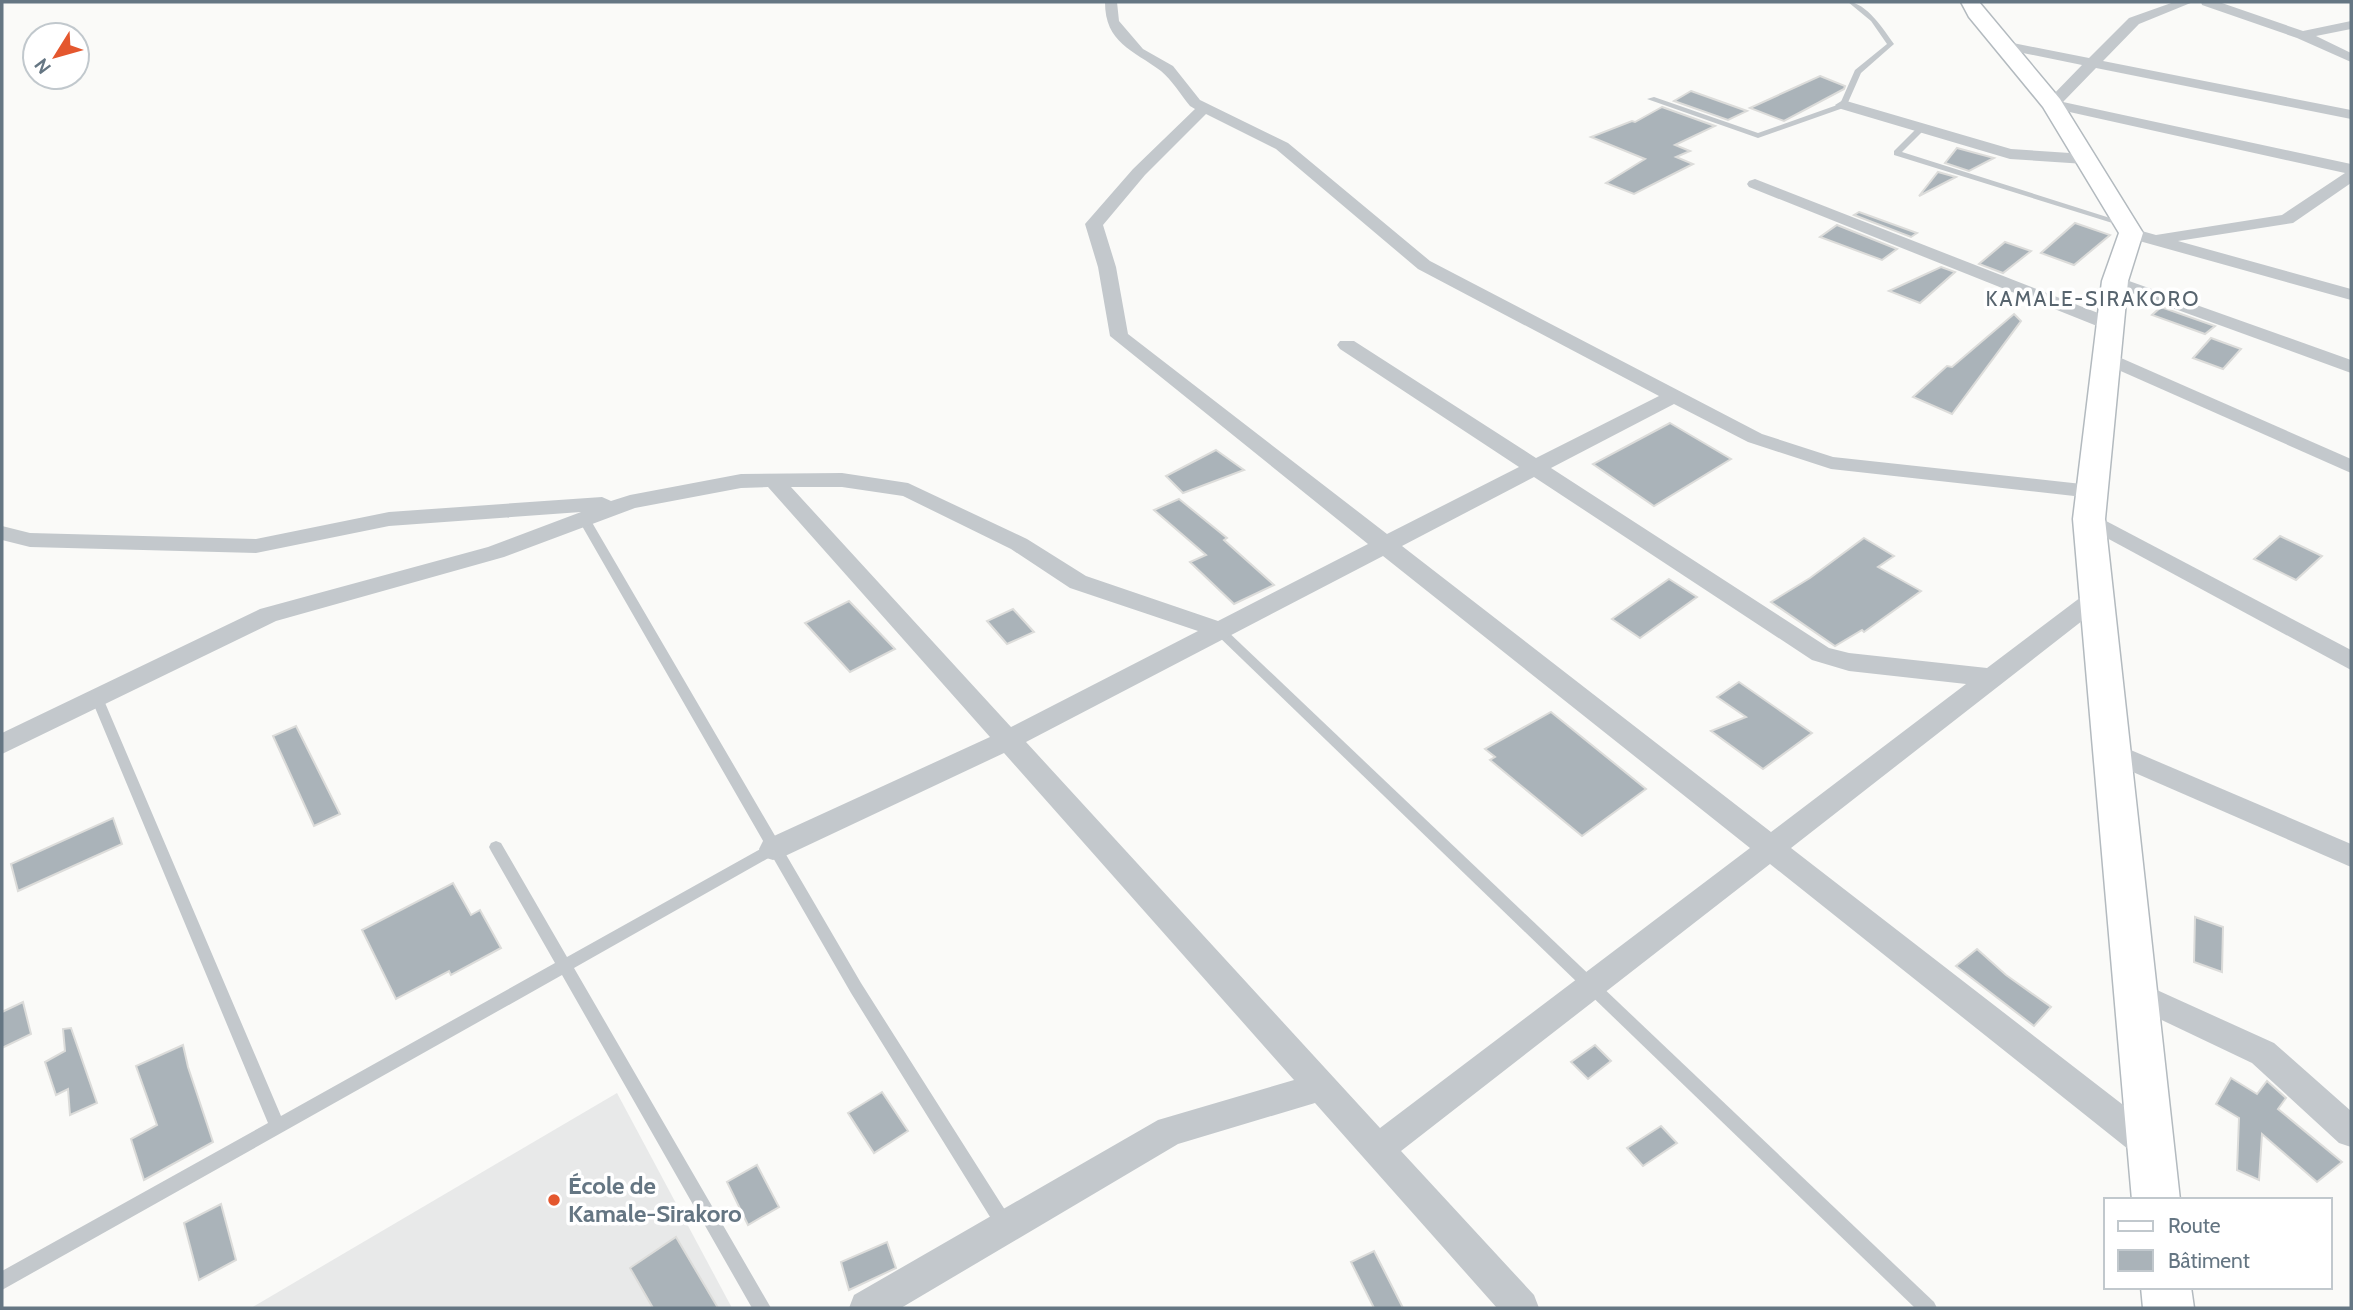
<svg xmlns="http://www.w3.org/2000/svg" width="2353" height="1310" font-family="Cabin,sans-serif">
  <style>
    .built { fill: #e8e9e9 }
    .building { fill: #aab3b9; stroke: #dcdcda; stroke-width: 2 }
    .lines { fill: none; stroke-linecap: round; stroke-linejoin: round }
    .secondary-casing { stroke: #b3babf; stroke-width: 3 }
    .lane { fill: #c3c8cc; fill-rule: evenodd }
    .street { fill: #c3c8cc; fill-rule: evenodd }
    .secondary { fill: #fff; fill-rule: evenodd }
    .poi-dot { fill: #e4572e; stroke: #fff; stroke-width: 2.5 }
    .labels { text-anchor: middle; stroke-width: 7; stroke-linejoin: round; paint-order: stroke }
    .far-quarter-label { font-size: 21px; letter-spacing: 2px; fill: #57646e; stroke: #fff }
    .near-poi-label { font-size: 24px; font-weight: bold; fill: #657683; stroke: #fff; text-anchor: start }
  </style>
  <rect width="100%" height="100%" fill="#fafaf8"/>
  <polygon class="built" points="617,1093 732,1308 251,1308"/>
  <g class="building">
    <polygon points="1820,76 1845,86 1844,89 1784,121 1750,108"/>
    <polygon points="1691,91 1747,111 1728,120 1674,101"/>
    <polygon points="1662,107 1715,126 1675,145 1690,151 1676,157 1693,164 1634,194 1606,183 1645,159 1591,137 1632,121 1635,122"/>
    <polygon points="1957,148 1994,158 1969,171 1945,163"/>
    <polygon points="1938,172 1956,177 1919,196"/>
    <polygon points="1859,212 1917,233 1911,237 1854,215"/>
    <polygon points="2075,223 2110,235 2074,265 2041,253"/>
    <polygon points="1837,225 1897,249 1882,260 1820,237"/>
    <polygon points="2005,242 2031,251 2003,273 1979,264"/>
    <polygon points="1941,267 1955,272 1920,303 1889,291"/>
    <polygon points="2161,307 2215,326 2205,334 2152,315"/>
    <polygon points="2014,314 2021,321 1952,414 1913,397 1947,366 1952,367"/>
    <polygon points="2211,338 2241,349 2223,369 2193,358"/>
    <polygon points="1670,423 1731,459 1654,506 1593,464"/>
    <polygon points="1216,450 1244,470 1183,493 1166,476"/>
    <polygon points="1179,499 1227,538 1224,540 1274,585 1234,604 1190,562 1206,555 1154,510"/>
    <polygon points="2280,536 2322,556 2296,580 2254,559"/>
    <polygon points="1864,538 1894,556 1878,567 1921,591 1864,632 1862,630 1835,646 1771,602 1810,578"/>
    <polygon points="1669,579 1697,597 1640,638 1612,619"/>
    <polygon points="849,601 895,649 850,672 805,623"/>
    <polygon points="1013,609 1034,632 1007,644 987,621"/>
    <polygon points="1739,682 1812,733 1763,769 1711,731 1746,717 1717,697"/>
    <polygon points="1551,712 1646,789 1582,836 1490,760 1495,757 1485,749"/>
    <polygon points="296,726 340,814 314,826 273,736"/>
    <polygon points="113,818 122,844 18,891 11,864"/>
    <polygon points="453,883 471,915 480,910 501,948 451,975 449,971 396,999 362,930"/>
    <polygon points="2195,917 2223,927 2222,972 2194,962"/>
    <polygon points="1977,949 2006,975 2051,1007 2034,1026 1956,966"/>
    <polygon points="23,1002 31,1034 2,1048 2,1012"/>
    <polygon points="71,1028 97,1103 70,1115 68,1089 56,1095 45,1062 65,1051 63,1029"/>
    <polygon points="183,1045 188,1067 213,1142 144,1180 131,1139 157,1125 136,1066"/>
    <polygon points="1595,1045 1611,1061 1588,1079 1571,1062"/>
    <polygon points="2231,1078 2257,1094 2267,1081 2286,1098 2278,1109 2342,1162 2317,1182 2262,1134 2259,1180 2237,1170 2239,1118 2216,1104"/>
    <polygon points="882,1092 908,1131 874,1153 848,1113"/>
    <polygon points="1661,1126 1677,1143 1643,1166 1627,1148"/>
    <polygon points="757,1165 779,1207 748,1225 727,1182"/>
    <polygon points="221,1204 236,1260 199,1280 184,1223"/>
    <polygon points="676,1237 718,1308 653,1308 630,1268"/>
    <polygon points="887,1242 896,1268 849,1290 841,1262"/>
    <polygon points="1374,1251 1403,1308 1374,1308 1351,1262"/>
  </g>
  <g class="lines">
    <g class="secondary-casing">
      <g id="secondary">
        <polygon points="1961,2 1979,2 2060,99 2143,233 2128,281 2105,519 2180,1200 2132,1200 2073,519 2102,281 2119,233 2043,107 1969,17"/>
        <polygon points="2141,1287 2191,1287 2194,1308 2143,1308"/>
      </g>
    </g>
    <g class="lane">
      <path d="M1848 2C1866 2 1884 30 1894 44L1861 73 1846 107 1758 138 1647 99 1654 97 1758 133 1840 104 1855 70 1887 44 1871 21Z"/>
      <polygon points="1919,126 1926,128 1902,152 2129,224 2122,226 1894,155 1894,151"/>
      <polygon points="584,515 590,519 861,983 1012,1221 1015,1227 1012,1233 1006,1236 1000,1233 851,993 772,856 574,968 771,1308 752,1308 562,975 2,1290 2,1271 268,1123 91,698 93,695 101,695 103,698 281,1116 555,963 491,851 489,847 491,843 496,841 501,843 567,957 766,846 578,519"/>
      <polygon points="1219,626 1223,627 1934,1302 1937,1308 1915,1308 1215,633 1213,630"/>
    </g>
    <g class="street">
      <path d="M1105 2H1117L1119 21 1143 49 1173 66 1200 100 1288 143 1430 261 1762 434 1833 457 2100 486 2103 491 2100 496 2092 498 1831 469 1748 442 1674 404 1551 468 1829 648 1849 653 1987 668 2089 591 2097 589 2105 591 2109 597 2105 603 1791 848 2162 1135 2166 1146 2162 1157 2150 1162 2138 1157 1770 864 1401 1151 1534 1295 1539 1308H1497L1315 1103 1178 1144 901 1308H849L854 1295 1158 1120 1294 1080 1004 753 783 857 773 860 763 857 759 849 763 841 990 737 768 487 741 488 635 508 504 557 276 621 2 754V733L260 609 488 547 581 512 389 526 256 553 30 547 2 540V526L30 533 256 539 389 512 602 497 611 501 630 495 741 474 842 473 908 483 1027 539 1086 576 1218 621 1368 544 1110 336 1098 267 1085 224 1133 169 1195 109 1190 106C1181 95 1172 80 1161 71 1133 50 1105 43 1105 2ZM1206 114 1276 149 1418 269 1659 396 1536 458 1354 341H1340L1337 345 1340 349 1519 467 1387 534 1128 334 1116 267 1103 225 1145 175ZM1534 477 1812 660 1849 671 1966 684 1771 832 1402 546ZM791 487H842L903 496 1011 549 1070 588 1198 631 1011 727ZM1383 556 1750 848 1380 1128 1026 742Z"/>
      <polygon points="2174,2 2193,2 2139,24 2103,61 2351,110 2351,119 2096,68 2063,102 2351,164 2351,183 2293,223 2178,241 2351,289 2351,300 2125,237 2122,233 2131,228 2156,235 2282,215 2345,173 2047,107 2045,104 2047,101 2082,65 2003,49 1996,45 2003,41 2089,58 2129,18"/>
      <polygon points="2201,2 2219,2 2303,31 2351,21 2351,29 2316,36 2351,53 2351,62 2297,38 2202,5"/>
      <polygon points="1843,100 2011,149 2085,154 2093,159 2085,164 2010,159 1838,108 1835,105"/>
      <polygon points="1755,179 2116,320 2118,324 2116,328 2102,328 1749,187 1747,184 1749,181"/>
      <polygon points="2115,276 2351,360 2351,373 2109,285 2106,281"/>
      <polygon points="2105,351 2351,459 2351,473 2098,361 2095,357"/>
      <polygon points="2089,512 2351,650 2351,670 2081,524 2078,519 2081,514"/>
      <polygon points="2112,742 2351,844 2351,867 2103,759 2099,752 2103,745"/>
      <polygon points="2137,981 2274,1043 2351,1111 2351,1147 2339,1143 2252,1063 2126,1003 2122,994 2126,985"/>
    </g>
    <use href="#secondary" class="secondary"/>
  </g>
  <circle class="poi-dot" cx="554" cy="1200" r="7"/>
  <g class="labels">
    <g class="far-quarter-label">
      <text x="2093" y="306">KAMALE-SIRAKORO</text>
    </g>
    <g class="near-poi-label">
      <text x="568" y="1194">École de<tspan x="568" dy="28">Kamale-Sirakoro</tspan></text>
    </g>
  </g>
  <rect width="2353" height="1310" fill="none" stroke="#657683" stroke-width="7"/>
  <rect x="2104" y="1198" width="228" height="91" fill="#ffffff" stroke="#c1c8cd" stroke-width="2"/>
  <rect x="2118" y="1221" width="35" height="10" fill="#ffffff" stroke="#c1c8cd" stroke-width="2"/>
  <text x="2168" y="1233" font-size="21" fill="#657683">Route</text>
  <rect x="2118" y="1250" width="35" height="21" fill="#aab3b9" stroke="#c1c8cd" stroke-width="2"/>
  <text x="2168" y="1268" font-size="21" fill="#657683">Bâtiment</text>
  <g transform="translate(56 56) rotate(233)"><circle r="33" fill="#ffffff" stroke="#c1c8cd" stroke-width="2"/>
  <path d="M0-5L12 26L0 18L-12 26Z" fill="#e4572e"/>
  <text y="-10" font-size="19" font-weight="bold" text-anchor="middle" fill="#657683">N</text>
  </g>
</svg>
